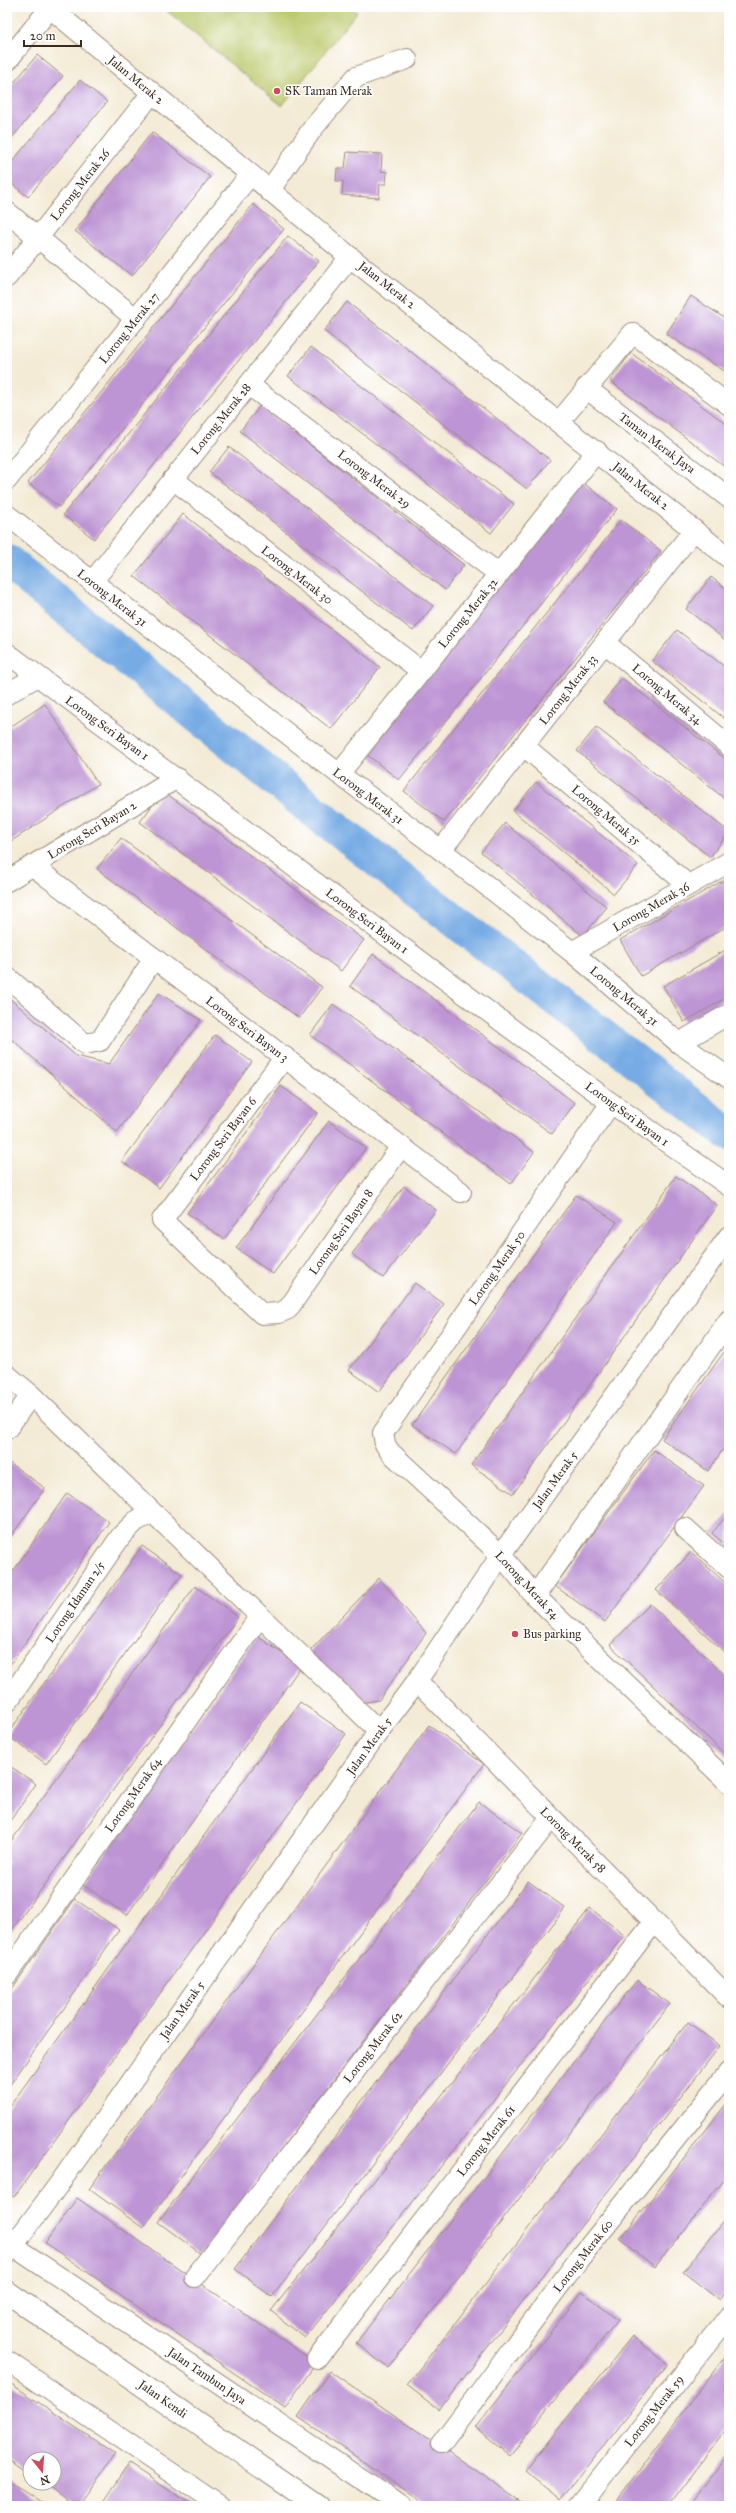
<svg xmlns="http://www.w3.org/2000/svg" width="736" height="2513" font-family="'IM FELL Great Primer',serif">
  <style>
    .green { fill: #bbc96c; stroke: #7b7a45 }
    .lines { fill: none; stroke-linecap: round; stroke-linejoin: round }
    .river { stroke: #77abe4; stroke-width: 34 }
    .building { fill: #be95d4 }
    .minor-casing { stroke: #988a7a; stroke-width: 22 }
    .tertiary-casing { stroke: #988a7a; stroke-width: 24 }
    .minor { stroke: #fff; stroke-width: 20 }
    .tertiary { stroke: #fff; stroke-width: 22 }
    .poi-dot { fill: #d1495b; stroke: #fff; stroke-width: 1.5 }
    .labels { text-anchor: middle; stroke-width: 3; stroke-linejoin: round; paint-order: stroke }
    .street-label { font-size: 12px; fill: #3b2a1e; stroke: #fff }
    .poi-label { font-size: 12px; fill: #3b2a1e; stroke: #fff; text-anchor: start }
  </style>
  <rect width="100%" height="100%" fill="#fff"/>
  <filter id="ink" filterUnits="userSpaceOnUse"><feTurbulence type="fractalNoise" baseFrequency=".025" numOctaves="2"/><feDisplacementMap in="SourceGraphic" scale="8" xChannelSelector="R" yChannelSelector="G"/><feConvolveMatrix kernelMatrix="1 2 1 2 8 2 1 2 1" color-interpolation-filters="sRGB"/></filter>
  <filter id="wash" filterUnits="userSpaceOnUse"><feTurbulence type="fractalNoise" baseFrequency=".012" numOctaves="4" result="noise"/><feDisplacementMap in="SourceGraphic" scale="16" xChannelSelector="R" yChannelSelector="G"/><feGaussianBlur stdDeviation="0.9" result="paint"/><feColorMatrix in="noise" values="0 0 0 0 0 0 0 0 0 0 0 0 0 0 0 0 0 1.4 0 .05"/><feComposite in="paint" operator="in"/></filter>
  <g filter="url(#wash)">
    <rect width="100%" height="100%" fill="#f4ebd6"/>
    <polygon class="green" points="162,7 350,7 357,12 282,106"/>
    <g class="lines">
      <polyline class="river" points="7,561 316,813 729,1134"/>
    </g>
    <g id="blocks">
      <g class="building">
        <polygon points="37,55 63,76 7,144 7,91"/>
        <polygon points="80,80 107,102 28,197 7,180 7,168"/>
        <polygon points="152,132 210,177 132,276 75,231"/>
        <polygon points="347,152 382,154 381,171 387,172 386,184 380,184 379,198 342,195 343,181 336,181 337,168 345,168"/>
        <polygon points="253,204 284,229 59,507 28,483"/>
        <polygon points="288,236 319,261 94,539 63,515"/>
        <polygon points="691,296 729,321 729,374 666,334"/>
        <polygon points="347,302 550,460 527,489 324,331"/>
        <polygon points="311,347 514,504 491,533 288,376"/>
        <polygon points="631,353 729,426 729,470 610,381"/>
        <polygon points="260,406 464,565 445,590 240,431"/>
        <polygon points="229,447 433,606 413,631 209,472"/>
        <polygon points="577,478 617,509 399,780 360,749"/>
        <polygon points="183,514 380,667 331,729 134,576"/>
        <polygon points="621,520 661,551 444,822 404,791"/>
        <polygon points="711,577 729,591 729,643 686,609"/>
        <polygon points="677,630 729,670 729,722 652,661"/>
        <polygon points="622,678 729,762 729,802 603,702"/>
        <polygon points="45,704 98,784 7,844 7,729"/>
        <polygon points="596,727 729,832 710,857 577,751"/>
        <polygon points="536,782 638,865 614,894 513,811"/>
        <polygon points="163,791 364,940 341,971 140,822"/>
        <polygon points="505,823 607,907 583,936 481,852"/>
        <polygon points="121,838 322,987 299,1018 97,869"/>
        <polygon points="729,877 729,925 641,976 620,940"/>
        <polygon points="729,948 729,996 684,1022 663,986"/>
        <polygon points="373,954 575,1103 552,1134 350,986"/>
        <polygon points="159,993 201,1020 117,1132 7,1035 7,996 76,1056 109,1064"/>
        <polygon points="333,1004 534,1152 511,1184 310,1035"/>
        <polygon points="215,1035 252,1062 159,1188 122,1161"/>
        <polygon points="281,1086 318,1113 224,1239 187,1213"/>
        <polygon points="329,1121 366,1148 273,1274 236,1248"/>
        <polygon points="676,1176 717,1205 513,1494 471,1465"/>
        <polygon points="404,1186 436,1210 383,1278 352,1254"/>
        <polygon points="576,1195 617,1222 456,1454 412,1425"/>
        <polygon points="415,1283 444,1304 379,1392 349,1370"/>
        <polygon points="729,1345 729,1441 708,1471 662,1439"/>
        <polygon points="654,1450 704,1486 605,1622 555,1586"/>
        <polygon points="8,1462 45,1488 7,1542 7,1463"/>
        <polygon points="67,1493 109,1522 7,1669 7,1580"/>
        <polygon points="729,1513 729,1548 712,1533"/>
        <polygon points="142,1546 182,1574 46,1764 7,1735"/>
        <polygon points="691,1552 729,1586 729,1656 656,1590"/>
        <polygon points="379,1578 426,1633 379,1700 360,1703 308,1653"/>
        <polygon points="195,1586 238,1617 7,1937 7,1847"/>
        <polygon points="650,1604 729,1679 729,1758 610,1645"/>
        <polygon points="257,1636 301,1666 127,1915 83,1885"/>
        <polygon points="300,1702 346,1734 14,2197 7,2193 7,2110"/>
        <polygon points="429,1725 484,1764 143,2228 89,2189"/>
        <polygon points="7,1764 36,1784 7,1825"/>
        <polygon points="479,1802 522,1833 201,2254 158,2222"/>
        <polygon points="528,1881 565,1908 272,2297 235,2269"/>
        <polygon points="75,1899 119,1930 7,2089 7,1996"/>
        <polygon points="590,1908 624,1935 305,2338 271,2311"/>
        <polygon points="637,1980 670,2004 388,2368 356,2343"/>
        <polygon points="688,2022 720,2046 439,2410 407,2385"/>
        <polygon points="727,2103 729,2104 729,2174 655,2267 620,2239"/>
        <polygon points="77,2198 316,2363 285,2408 45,2243"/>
        <polygon points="729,2214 729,2287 719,2300 683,2272"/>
        <polygon points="582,2292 618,2320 510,2456 475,2428"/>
        <polygon points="632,2336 668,2364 561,2499 525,2471"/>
        <polygon points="729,2351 729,2425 668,2506 612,2506"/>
        <polygon points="330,2371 527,2506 428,2506 298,2417"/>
        <polygon points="7,2381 115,2454 78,2506 43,2483 54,2483 54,2459 30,2459 30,2474 7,2458"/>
        <polygon points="729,2454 729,2506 689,2506"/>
        <polygon points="129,2464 193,2506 101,2506"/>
        <polygon points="7,2479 47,2506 7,2506"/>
      </g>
    </g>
  </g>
  <g filter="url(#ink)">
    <use href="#blocks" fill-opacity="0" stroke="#988a7a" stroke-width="1"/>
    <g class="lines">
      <g class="minor-casing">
        <g id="minor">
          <polyline points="49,7 350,257 729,558"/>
          <polyline points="7,61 50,8"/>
          <polyline points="269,191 313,128 356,77 407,59"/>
          <polyline points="7,212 136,319"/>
          <polyline points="7,277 152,93"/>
          <polyline points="249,385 499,574"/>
          <polyline points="586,388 729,498"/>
          <polyline points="559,422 633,333 729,405"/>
          <polyline points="173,479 421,671"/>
          <polyline points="7,480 250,175"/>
          <polyline points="7,515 339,774 441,850 572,952 679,1043 729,1078"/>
          <polyline points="92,582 350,257"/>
          <polyline points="605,643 729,746"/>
          <polyline points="7,653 611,1103 729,1186"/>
          <polyline points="7,694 36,677"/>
          <polyline points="524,746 688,885"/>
          <polyline points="339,774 597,451"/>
          <polyline points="441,850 694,530"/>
          <polyline points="33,866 461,1192"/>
          <polyline points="7,881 177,778"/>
          <polyline points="572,952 729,862"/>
          <polyline points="7,977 85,1044 100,1041 154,958"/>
          <polyline points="679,1043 729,1014"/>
          <polyline points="285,1057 162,1220 262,1314 279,1313 288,1309 401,1146"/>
          <polyline points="611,1103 383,1433 385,1444 390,1452 501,1555 535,1596 729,1783"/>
          <polyline points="7,1375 31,1395 379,1731"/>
          <polyline points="7,1429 31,1395"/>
          <polyline points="685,1528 729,1568"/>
          <polyline points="535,1596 729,1320"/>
          <polyline points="417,1681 729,1998"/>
          <polyline points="7,1702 121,1536 136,1521 152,1513"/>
          <polyline points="7,1975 260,1616"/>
          <polyline points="7,2242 401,2506"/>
          <polyline points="7,2254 59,2184 379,1731 417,1681 501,1555 729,1236"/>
          <polyline points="195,2277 551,1818"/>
          <polyline points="317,2359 654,1922"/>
          <polyline points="7,2361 220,2506"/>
          <polyline points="441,2444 579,2259 729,2072"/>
          <polyline points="579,2506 729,2316"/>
        </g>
      </g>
      <g class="tertiary-casing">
        <polyline id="tertiary" points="7,2292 318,2506"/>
      </g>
      <use href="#minor" class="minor"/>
      <use href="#tertiary" class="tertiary"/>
    </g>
  </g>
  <g class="poi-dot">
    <circle cx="277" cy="91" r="4"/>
    <circle cx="515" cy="1634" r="4"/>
  </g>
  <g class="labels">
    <g class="street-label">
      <text transform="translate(136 80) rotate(40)" y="4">Jalan Merak 2</text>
      <text transform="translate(80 185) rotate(-52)" y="4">Lorong Merak 26</text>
      <text transform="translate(387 285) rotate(38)" y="4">Jalan Merak 2</text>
      <text transform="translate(129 328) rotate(-51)" y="4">Lorong Merak 27</text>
      <text transform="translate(221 419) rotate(-51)" y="4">Lorong Merak 28</text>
      <text transform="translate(657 443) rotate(37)" y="4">Taman Merak Jaya</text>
      <text transform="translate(374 479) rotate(37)" y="4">Lorong Merak 29</text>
      <text transform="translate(641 486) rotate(39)" y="4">Jalan Merak 2</text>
      <text transform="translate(297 575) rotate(38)" y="4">Lorong Merak 30</text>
      <text transform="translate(112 598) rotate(38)" y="4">Lorong Merak 31</text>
      <text transform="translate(468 613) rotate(-51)" y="4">Lorong Merak 32</text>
      <text transform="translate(568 690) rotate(-52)" y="4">Lorong Merak 33</text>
      <text transform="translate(667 694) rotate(40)" y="4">Lorong Merak 34</text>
      <text transform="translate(107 728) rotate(36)" y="4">Lorong Seri Bayan 1</text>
      <text transform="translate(368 796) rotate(37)" y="4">Lorong Merak 31</text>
      <text transform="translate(606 815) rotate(40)" y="4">Lorong Merak 35</text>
      <text transform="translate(92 830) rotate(-31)" y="4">Lorong Seri Bayan 2</text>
      <text transform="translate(651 907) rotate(-30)" y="4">Lorong Merak 36</text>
      <text transform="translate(367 921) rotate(37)" y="4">Lorong Seri Bayan 1</text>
      <text transform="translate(624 996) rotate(40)" y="4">Lorong Merak 31</text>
      <text transform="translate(247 1029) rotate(37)" y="4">Lorong Seri Bayan 3</text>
      <text transform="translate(627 1114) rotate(36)" y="4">Lorong Seri Bayan 1</text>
      <text transform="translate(223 1139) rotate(-53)" y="4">Lorong Seri Bayan 6</text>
      <text transform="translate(341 1232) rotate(-55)" y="4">Lorong Seri Bayan 8</text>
      <text transform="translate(497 1268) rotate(-55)" y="4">Lorong Merak 50</text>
      <text transform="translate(555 1480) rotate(-54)" y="4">Jalan Merak 5</text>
      <text transform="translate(527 1585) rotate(47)" y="4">Lorong Merak 54</text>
      <text transform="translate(75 1602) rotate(-56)" y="4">Lorong Idaman 2/5</text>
      <text transform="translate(369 1746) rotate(-54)" y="4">Jalan Merak 5</text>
      <text transform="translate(133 1795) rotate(-55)" y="4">Lorong Merak 64</text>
      <text transform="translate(573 1840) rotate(45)" y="4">Lorong Merak 58</text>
      <text transform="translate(182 2010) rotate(-55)" y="4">Jalan Merak 5</text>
      <text transform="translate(373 2047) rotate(-52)" y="4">Lorong Merak 62</text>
      <text transform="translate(486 2141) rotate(-52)" y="4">Lorong Merak 61</text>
      <text transform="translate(583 2256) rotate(-52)" y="4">Lorong Merak 60</text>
      <text transform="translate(207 2376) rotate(34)" y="4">Jalan Tambun Jaya</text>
      <text transform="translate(163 2399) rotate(35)" y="4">Jalan Kendi</text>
      <text transform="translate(654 2411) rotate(-52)" y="4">Lorong Merak 59</text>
    </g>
    <g class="poi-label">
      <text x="285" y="95">SK Taman Merak</text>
      <text x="523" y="1638">Bus parking</text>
    </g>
  </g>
  <rect width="736" height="2513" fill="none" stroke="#fff" stroke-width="24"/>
  <g transform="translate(42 2471) rotate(163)"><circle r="19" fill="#ffffff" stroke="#b1aaa5"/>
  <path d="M0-3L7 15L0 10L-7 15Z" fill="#d1495b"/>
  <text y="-6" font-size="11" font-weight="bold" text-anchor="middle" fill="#3b2a1e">N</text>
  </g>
  <path d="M24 40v6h57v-6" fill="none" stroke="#3b2a1e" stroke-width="2"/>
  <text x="30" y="40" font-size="12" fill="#3b2a1e" stroke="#ffffff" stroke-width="3" paint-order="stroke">20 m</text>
</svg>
